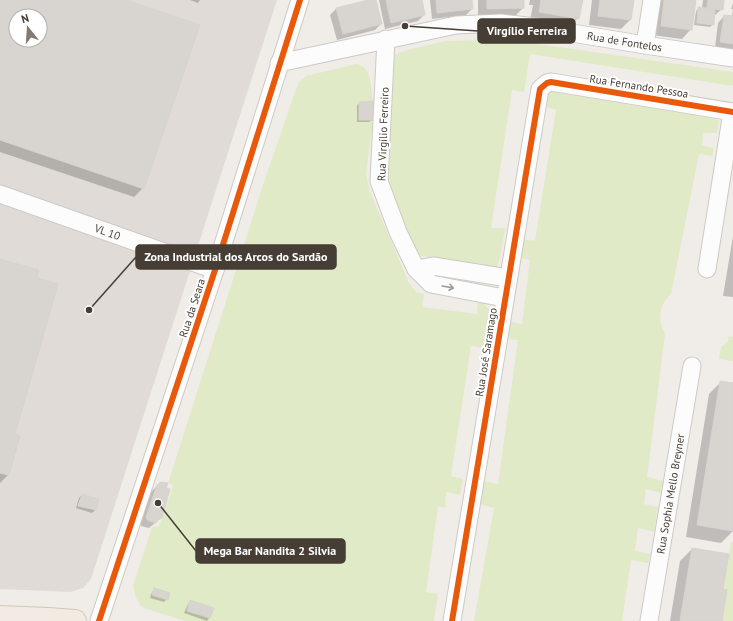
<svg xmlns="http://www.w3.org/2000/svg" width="733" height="621" font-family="'PT Sans',sans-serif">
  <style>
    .industrial { fill: #e0dbd6; fill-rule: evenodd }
    .green { fill: #e1eac7 }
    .shadow { fill: #0003; fill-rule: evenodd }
    .building { fill: #d8d4cf; stroke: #d8d3ce; fill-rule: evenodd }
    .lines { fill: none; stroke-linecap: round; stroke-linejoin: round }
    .minor-casing { stroke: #cdc9c4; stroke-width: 19 }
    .major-casing { stroke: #d3c7b5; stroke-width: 24 }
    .minor { stroke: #fdfcfc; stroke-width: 17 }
    .major { stroke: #f1ebe3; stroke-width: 22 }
    .cycleway-casing { stroke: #fff; stroke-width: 8 }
    .cycleway { stroke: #e8590c; stroke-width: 6 }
    .oneway { stroke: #a29c98 }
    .labels { text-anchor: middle; stroke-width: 4; stroke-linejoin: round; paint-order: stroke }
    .street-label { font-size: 11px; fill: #463d35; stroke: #fff }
    .leader { fill: none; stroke: #463d35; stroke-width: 1.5 }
    .callout-dot { fill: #463d35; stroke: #fff; stroke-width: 1.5 }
    .callout { fill: #463d35; stroke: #463d35; stroke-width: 1.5 }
    .callout-label { font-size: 12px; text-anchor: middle; font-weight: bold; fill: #fff }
  </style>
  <rect width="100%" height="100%" fill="#f0ece8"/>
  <path class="industrial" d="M0 0H277L91 579 83 588 71 592 0 589ZM16 16H40V40H16Z"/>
  <g class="green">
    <polygon points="490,40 524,42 733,72 733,86 530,54 524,92 512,90 491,228 505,228 500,258 497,267 486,268 417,255 384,178 393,55 411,49 446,41"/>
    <path d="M356 64C372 66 371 88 373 101L359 102V120H373L366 174 370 192 409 283 416 292 424 294 422 307 477 314 478 303H483L489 309 485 348 471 346 451 476 463 479 460 495 446 492 445 508 438 506 426 592 438 594 434 621H185L144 608 141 606 136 598 133 586 152 527 159 526 172 490 173 485 168 483 171 474 263 185 295 92 299 82 306 76Z"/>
    <path d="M544 88 714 117 719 121 717 133H703L702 145 713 148V156L699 154 671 294C659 304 657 320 665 334L647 477 663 481 661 493 646 489 644 504 658 507 654 532 638 528 635 551 650 554 648 563 631 560 622 621H474L494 508 479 504 482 481 498 484 518 340 504 339 507 321 522 324 530 260 517 257 520 239 535 241 556 110 542 105Z"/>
    <polygon points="729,336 733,337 733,361 719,359 721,347 728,341"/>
    <polygon points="731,542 733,542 733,621 718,621"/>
  </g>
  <g class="shadow">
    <path d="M0 0H123L143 188 134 197 0 152ZM16 16H40V40H16Z"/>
    <polygon points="190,0 200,0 198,3"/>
    <polygon points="372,0 375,0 381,24 375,30 337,40 330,15 336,9"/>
    <polygon points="379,0 421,0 424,15 418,21 385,29"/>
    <polygon points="430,0 471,0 472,9 466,15 432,19"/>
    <polygon points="478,0 523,0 523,8 514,17 478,17"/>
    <polygon points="530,0 582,0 578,18 569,28 530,21 533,5 529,5"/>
    <polygon points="592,0 633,0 630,20 621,29 589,25"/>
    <polygon points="657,0 695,0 691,29 682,39 652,35"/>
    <polygon points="703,0 723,0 722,9 715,15 714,15 713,24 710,27 694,25 696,11 699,8 702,8"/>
    <polygon points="733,3 733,50 715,48 718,23 724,16 732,17 733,9 731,9"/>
    <polygon points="360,103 372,120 369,122 357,122 357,105"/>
    <polygon points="733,236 733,297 723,296"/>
    <polygon points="0,260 36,278 8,475 0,483"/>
    <polygon points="721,382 733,384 733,531 721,543 686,537 709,394"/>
    <polygon points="157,486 161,518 149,528 141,526 140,524 151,492"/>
    <polygon points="82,495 98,500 95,510 92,513 76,508 79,498"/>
    <polygon points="692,549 722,590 721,621 670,621 680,561"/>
    <polygon points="155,589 167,599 164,602 150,598 152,592"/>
    <polygon points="190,602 209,618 207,621 184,613 188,604"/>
  </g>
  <g class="building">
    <path d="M0 0H126L200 25 144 189 0 140ZM16 16H40V40H16Z"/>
    <polygon points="368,0 376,0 382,24 343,34 336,8"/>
    <polygon points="386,0 422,0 425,15 391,23"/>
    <polygon points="436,0 472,0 473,9 437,13"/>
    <polygon points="487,0 524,0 524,8 487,9"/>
    <polygon points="541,0 583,0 579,19 539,12"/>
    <polygon points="600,0 634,0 631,20 598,16"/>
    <polygon points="664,0 696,0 692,30 661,26"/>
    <polygon points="708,0 724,0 723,10 707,8"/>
    <polygon points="698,7 715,9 714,25 697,23"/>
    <polygon points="724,15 733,16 733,44 720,42"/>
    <polygon points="373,101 373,120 359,120 359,102"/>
    <polygon points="0,259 39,270 37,278 58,284 15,434 20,436 9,475 0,473"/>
    <polygon points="720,381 733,383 733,531 697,525"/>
    <polygon points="161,482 168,483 166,488 170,489 162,518 158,519 157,522 155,523 147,520 146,517 157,485"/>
    <polygon points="82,494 99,499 96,510 78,506"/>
    <polygon points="692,548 729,554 723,589 727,590 722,621 680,621"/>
    <polygon points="154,588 170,593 168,600 152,595"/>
    <polygon points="190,600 214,608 210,618 187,611"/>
  </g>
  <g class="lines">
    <g class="minor-casing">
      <g id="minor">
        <polyline points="386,39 379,181 398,232 416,269 431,284 504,298"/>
        <polyline points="645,45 652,0"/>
        <path id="s1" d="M279 63 456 25 501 23 536 27 645 45 733 58"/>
        <path id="s2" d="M0 194 215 270"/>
        <polyline points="416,269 433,266 508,278"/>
        <polyline points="707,269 732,112"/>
        <polyline points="99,621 215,270 300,0"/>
        <polyline points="452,621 540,89 547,83 551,82 733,112"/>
        <path id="s3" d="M649 621 692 366"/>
      </g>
    </g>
    <g class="major-casing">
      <polyline id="major" points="0,617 48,619 75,621"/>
    </g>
    <use href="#minor" class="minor"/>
    <use href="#major" class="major"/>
    <g class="cycleway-casing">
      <g id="cycleway">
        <polyline points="99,621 215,270 300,0"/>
        <polyline points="452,621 540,89 547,83 551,82 733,112"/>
      </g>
    </g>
    <use href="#cycleway" class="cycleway"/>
  </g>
  <defs><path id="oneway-shaft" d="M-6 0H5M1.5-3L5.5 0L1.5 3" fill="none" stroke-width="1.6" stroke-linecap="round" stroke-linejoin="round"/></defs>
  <use class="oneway" href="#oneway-shaft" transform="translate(448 287) rotate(10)"/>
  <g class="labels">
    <g class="street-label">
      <text dy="4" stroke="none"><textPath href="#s1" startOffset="351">Rua de Fontelos</textPath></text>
      <text transform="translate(639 86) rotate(9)" y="4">Rua Fernando Pessoa</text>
      <text transform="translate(383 134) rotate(-88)" y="4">Rua Virgílio Ferreiro</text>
      <text dy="4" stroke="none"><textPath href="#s2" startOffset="114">VL 10</textPath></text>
      <text transform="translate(192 308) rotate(-72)" y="4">Rua da Seara</text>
      <text transform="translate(486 352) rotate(-81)" y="4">Rua José Saramago</text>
      <text dy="4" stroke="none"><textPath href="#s3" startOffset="129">Rua Sophia Mello Breyner</textPath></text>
    </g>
  </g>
  <path class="leader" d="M405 26L478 31M89 310L136 257M158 503L196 551"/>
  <g class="callout-dot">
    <circle cx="405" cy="26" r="4"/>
    <circle cx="89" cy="310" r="4"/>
    <circle cx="158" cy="503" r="4"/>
  </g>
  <g class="callout">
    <rect x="478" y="19" width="97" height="24" rx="4"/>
    <rect x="136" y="245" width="200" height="24" rx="4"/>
    <rect x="196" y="539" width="149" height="24" rx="4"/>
  </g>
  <g class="callout-label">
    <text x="527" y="35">Virgílio Ferreira</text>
    <text x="236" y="261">Zona Industrial dos Arcos do Sardão</text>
    <text x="270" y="555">Mega Bar Nandita 2 Silvia</text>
  </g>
  <g transform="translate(28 28) rotate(343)"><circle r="19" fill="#ffffff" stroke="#b5b1ae"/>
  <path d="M0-3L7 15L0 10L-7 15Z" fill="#827a74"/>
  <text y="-6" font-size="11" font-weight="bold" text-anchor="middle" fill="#463d35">N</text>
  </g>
</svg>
